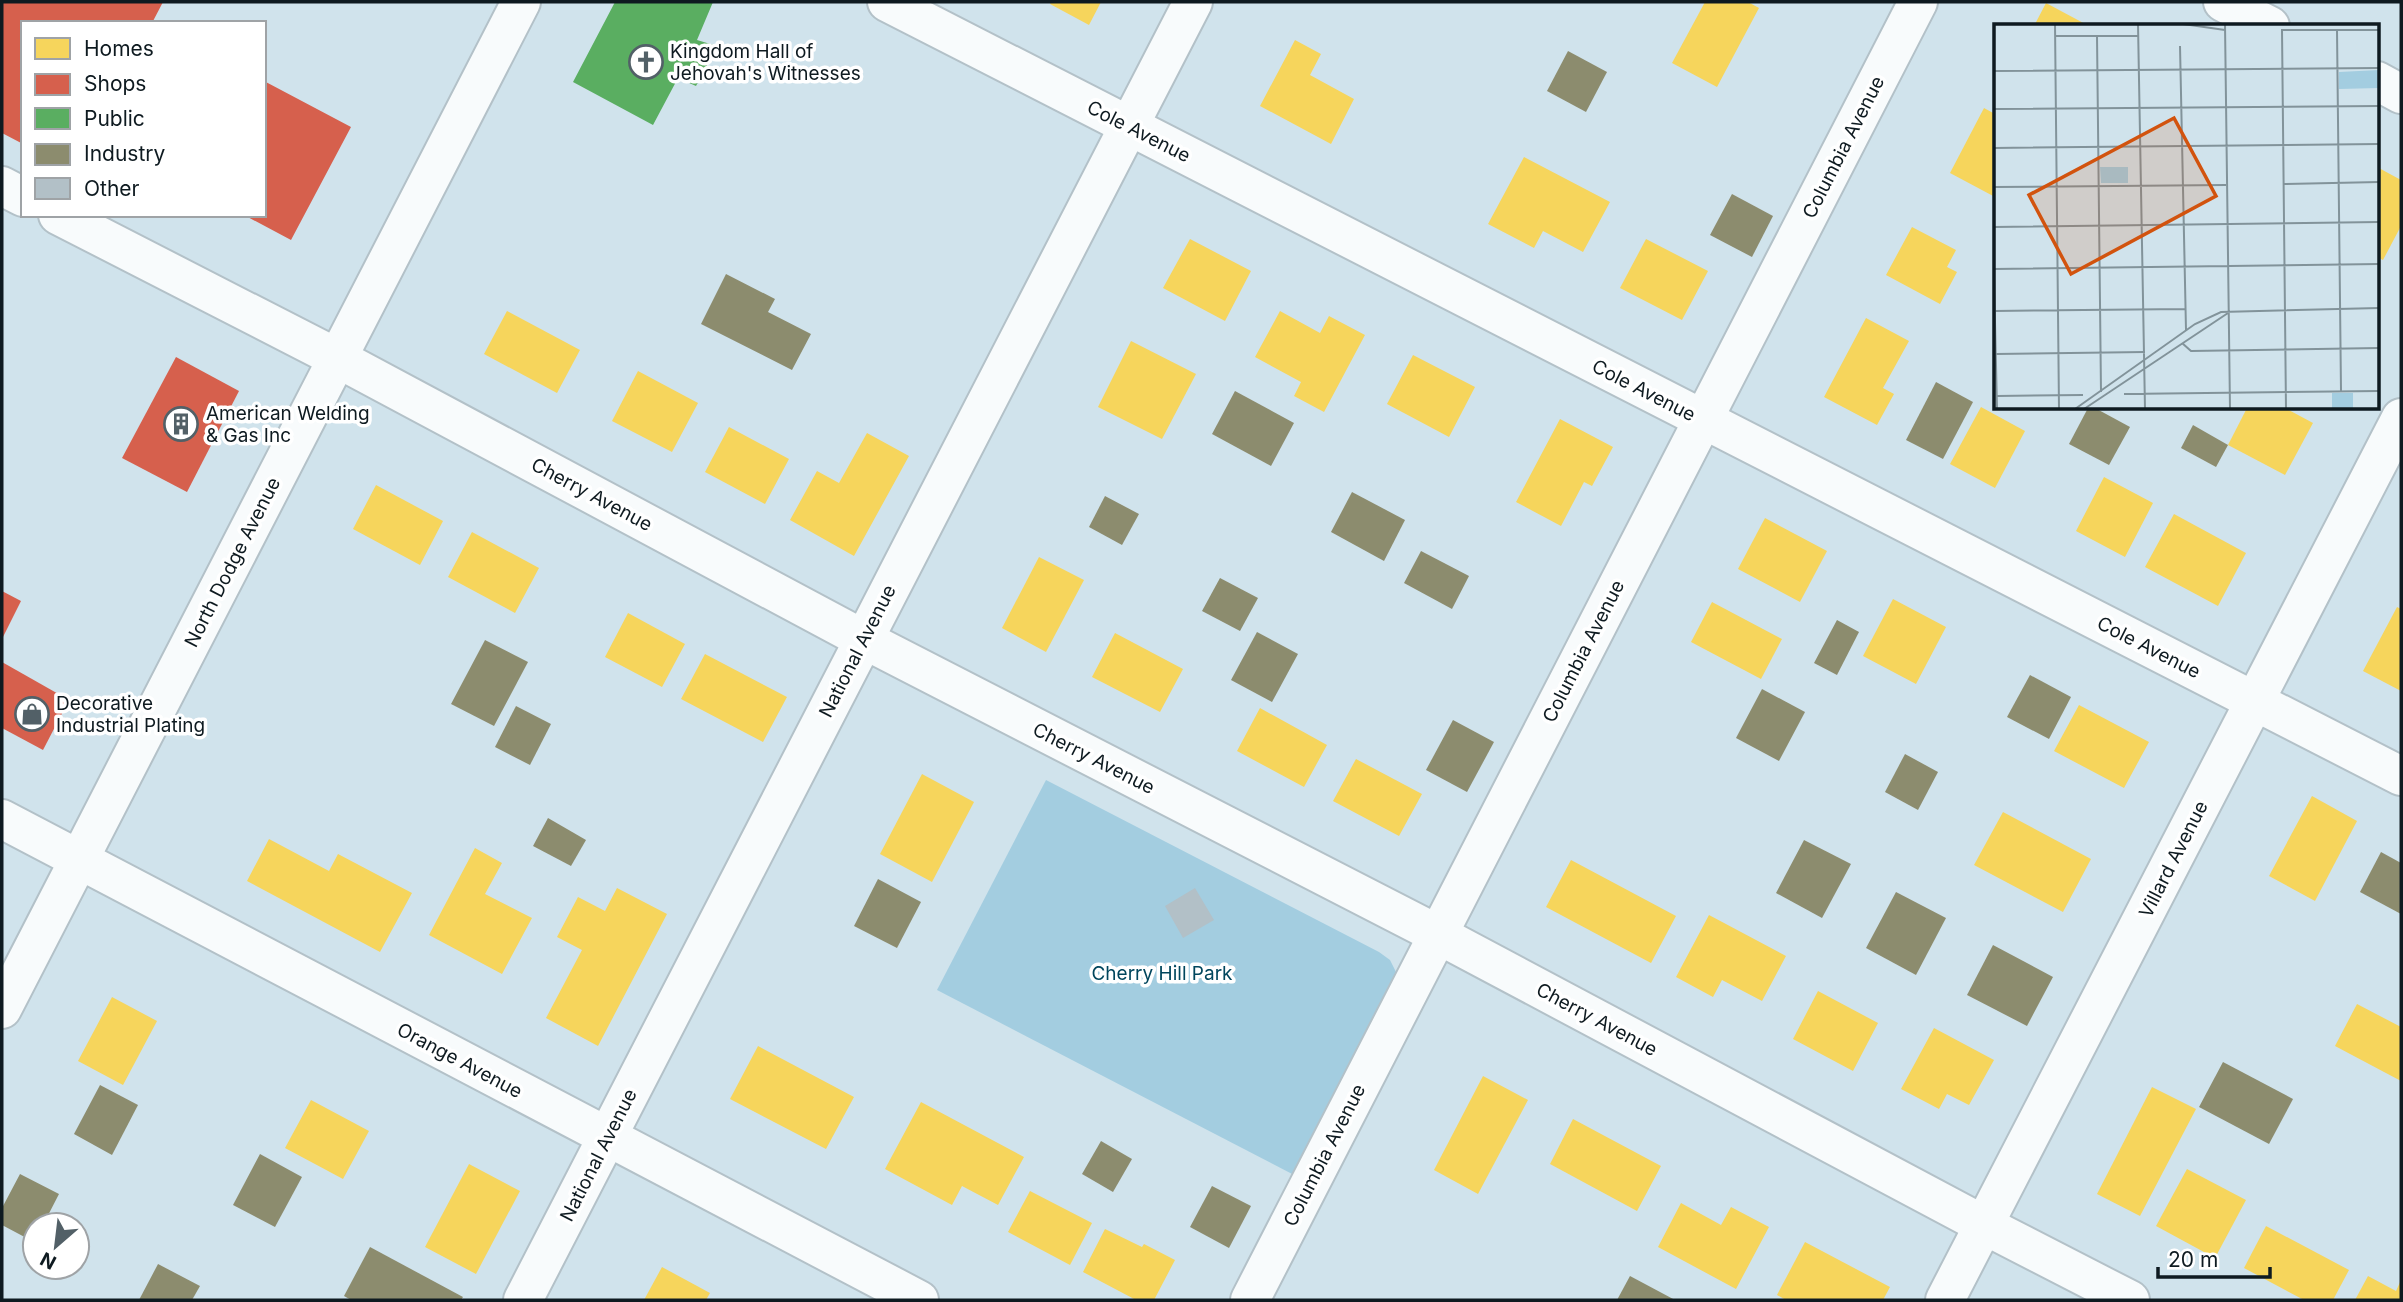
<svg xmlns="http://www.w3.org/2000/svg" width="2403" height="1302" font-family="Inter,sans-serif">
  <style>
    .green { fill: #a3cde0 }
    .homes { fill: #f6d55c }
    .shops { fill: #d6604d }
    .public { fill: #5aae61 }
    .industry { fill: #8c8c6e }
    .building { fill: #b2c0c7 }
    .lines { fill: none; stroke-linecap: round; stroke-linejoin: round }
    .minor-casing { stroke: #b3c1c8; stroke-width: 42 }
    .minor { stroke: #f8fbfc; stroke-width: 38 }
    .labels { text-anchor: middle; stroke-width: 7; stroke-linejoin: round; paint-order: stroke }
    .poi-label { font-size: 19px; fill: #0e1a20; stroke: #fff; text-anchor: start }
    .street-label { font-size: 19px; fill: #0e1a20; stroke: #fff }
    .park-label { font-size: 19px; fill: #00465d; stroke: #fff }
    .inset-road { fill: none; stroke: #82939a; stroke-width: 2 }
    .view { fill: #d2530e; fill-opacity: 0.15; stroke: #d2530e; stroke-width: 3.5 }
    .inset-edge { fill: none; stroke: #0e1a20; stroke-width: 3.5 }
  </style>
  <rect width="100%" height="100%" fill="#d0e3ec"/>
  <polygon class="green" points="1046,780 1379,952 1390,960 1397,974 1296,1176 937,990"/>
  <g class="homes">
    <polygon points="1051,2 1101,2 1089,25 1050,4"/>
    <polygon points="1705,2 1748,2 1759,8 1717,87 1672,63"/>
    <polygon points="2046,3 2089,26 2034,26"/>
    <polygon points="1295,40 1321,54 1310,75 1354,99 1331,144 1260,106"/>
    <polygon points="1984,108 1995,114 1995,197 1950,173"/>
    <polygon points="1524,157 1610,202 1583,252 1543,231 1534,248 1488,224"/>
    <polygon points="2377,167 2401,180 2401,226 2383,260 2377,257"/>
    <polygon points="1912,227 1956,250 1947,267 1957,272 1940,304 1886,275"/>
    <polygon points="1190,239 1251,271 1225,321 1163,288"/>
    <polygon points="1646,239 1708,271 1682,320 1620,288"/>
    <polygon points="507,311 580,350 557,393 484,354"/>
    <polygon points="1280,311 1320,333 1329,316 1365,335 1324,412 1294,396 1301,382 1255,357"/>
    <polygon points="1866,318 1909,341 1883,388 1894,394 1877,425 1824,397"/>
    <polygon points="1131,341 1196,374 1162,439 1098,407"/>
    <polygon points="1413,355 1475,387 1449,437 1387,404"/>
    <polygon points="638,371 698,403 672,452 612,421"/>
    <polygon points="1981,407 2025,431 1995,488 1950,464"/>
    <polygon points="2247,408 2285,408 2313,423 2285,475 2228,445"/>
    <polygon points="1560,419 1613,447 1592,486 1584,482 1561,526 1516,502"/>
    <polygon points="729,427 789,459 765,504 705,472"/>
    <polygon points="867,433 909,456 854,556 790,520 817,471 839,483"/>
    <polygon points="2104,477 2153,503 2125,557 2076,531"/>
    <polygon points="376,485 443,521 420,565 353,529"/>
    <polygon points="2174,514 2246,553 2218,606 2145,567"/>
    <polygon points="1765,518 1827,551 1800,602 1738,569"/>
    <polygon points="472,532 539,568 515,613 448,577"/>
    <polygon points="1039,557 1084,580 1046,652 1002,628"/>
    <polygon points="1893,599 1946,627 1916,684 1863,656"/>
    <polygon points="1712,602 1782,639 1761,679 1691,642"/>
    <polygon points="2397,607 2401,609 2401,691 2363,671"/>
    <polygon points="628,613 685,644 662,687 605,657"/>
    <polygon points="1115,633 1183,669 1160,712 1092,677"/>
    <polygon points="705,654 787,697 763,742 681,699"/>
    <polygon points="2079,705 2149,742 2124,788 2054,751"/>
    <polygon points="1260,708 1327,745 1304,787 1237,751"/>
    <polygon points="1356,759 1422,794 1399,836 1333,801"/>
    <polygon points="922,774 974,802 932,882 880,854"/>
    <polygon points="2312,796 2357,821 2315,901 2269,876"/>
    <polygon points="2003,812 2091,859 2063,912 1974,865"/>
    <polygon points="269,839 329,871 338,854 412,893 380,952 247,881"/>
    <polygon points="475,848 502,863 485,894 532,918 502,974 429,935"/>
    <polygon points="1571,860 1676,916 1651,963 1546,907"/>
    <polygon points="617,888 667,914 598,1046 546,1018 582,950 557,937 578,897 605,911"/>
    <polygon points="1709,915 1786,956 1762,1001 1722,980 1713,997 1676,977"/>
    <polygon points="1818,991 1878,1023 1853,1071 1793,1039"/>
    <polygon points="112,997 157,1021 123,1085 78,1061"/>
    <polygon points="2357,1004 2401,1027 2401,1081 2335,1046"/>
    <polygon points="1934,1028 1994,1060 1969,1105 1947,1094 1939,1109 1901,1089"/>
    <polygon points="758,1046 854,1097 826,1149 730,1099"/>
    <polygon points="1483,1076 1528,1100 1478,1194 1434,1170"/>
    <polygon points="2152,1087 2196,1109 2140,1216 2097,1194"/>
    <polygon points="311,1100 369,1131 343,1179 285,1148"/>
    <polygon points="921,1102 1024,1157 998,1205 962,1186 952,1205 885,1169"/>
    <polygon points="1573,1119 1661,1166 1637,1211 1550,1164"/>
    <polygon points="469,1164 520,1191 476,1274 425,1247"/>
    <polygon points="2187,1169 2246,1200 2215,1258 2156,1226"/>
    <polygon points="1030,1191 1092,1223 1070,1265 1008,1232"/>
    <polygon points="1681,1203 1721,1225 1731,1207 1769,1227 1736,1289 1658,1247"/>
    <polygon points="2266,1226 2349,1270 2333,1300 2304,1300 2244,1268"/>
    <polygon points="1105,1229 1142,1247 1144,1244 1175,1260 1154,1300 1136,1300 1083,1272"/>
    <polygon points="1805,1242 1890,1287 1883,1300 1786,1300 1777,1295"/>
    <polygon points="662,1267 710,1293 706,1300 644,1300"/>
    <polygon points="2368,1276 2396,1291 2401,1280 2401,1300 2355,1300"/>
  </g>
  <g class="shops">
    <polygon points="2,2 163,2 152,23 23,23 23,144 2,133"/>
    <polygon points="264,81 351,127 291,240 244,215 264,215"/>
    <polygon points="176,357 239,391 187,492 122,458"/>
    <polygon points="2,591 21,601 2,639"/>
    <polygon points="2,662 69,700 43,750 2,728"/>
  </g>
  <polygon class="public" points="615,2 713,2 697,40 717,46 696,86 678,78 653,125 573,82"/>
  <g class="industry">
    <polygon points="1568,51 1607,72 1586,112 1547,91"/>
    <polygon points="1732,194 1773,216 1752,257 1710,235"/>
    <polygon points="726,274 775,299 768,312 811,334 792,370 701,324"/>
    <polygon points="1936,382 1973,402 1943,459 1906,440"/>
    <polygon points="1235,391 1294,423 1271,466 1212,434"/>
    <polygon points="2088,408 2095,408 2130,427 2109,465 2069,444"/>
    <polygon points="2193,425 2228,445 2216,467 2181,448"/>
    <polygon points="1352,492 1405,520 1384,561 1331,532"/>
    <polygon points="1105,496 1139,514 1122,545 1089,527"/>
    <polygon points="1421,551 1469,576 1452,609 1404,583"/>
    <polygon points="1220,578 1258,598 1240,631 1202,611"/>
    <polygon points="1837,620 1859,632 1837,675 1814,663"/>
    <polygon points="1257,632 1298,654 1272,702 1231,680"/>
    <polygon points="485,640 528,662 494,726 451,704"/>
    <polygon points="2030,675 2071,697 2049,739 2007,717"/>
    <polygon points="1762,689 1805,712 1779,761 1736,738"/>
    <polygon points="516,706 551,724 530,765 495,747"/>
    <polygon points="1453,720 1494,742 1467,792 1426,770"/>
    <polygon points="1905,754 1938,772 1918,810 1885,792"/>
    <polygon points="548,818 586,840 571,866 533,846"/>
    <polygon points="1804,840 1851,864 1822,918 1776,893"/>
    <polygon points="2381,852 2401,863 2401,914 2360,892"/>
    <polygon points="878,879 921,902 897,948 854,926"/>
    <polygon points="1896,892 1946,918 1916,975 1866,948"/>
    <polygon points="1993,945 2053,977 2027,1026 1967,995"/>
    <polygon points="2223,1062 2293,1099 2269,1144 2199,1107"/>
    <polygon points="100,1085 138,1105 112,1155 74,1134"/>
    <polygon points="1101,1141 1132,1159 1113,1192 1082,1174"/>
    <polygon points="260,1154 302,1177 275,1227 233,1205"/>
    <polygon points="20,1174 59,1194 43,1225 35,1225 34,1242 2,1225 2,1208"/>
    <polygon points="1212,1186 1251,1206 1229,1248 1190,1227"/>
    <polygon points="370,1247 463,1297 461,1300 351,1300 344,1296"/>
    <polygon points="158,1264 200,1286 192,1300 139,1300"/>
    <polygon points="1630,1276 1675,1300 1617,1300"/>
  </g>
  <polygon class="building" points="1195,888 1214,920 1183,938 1165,906"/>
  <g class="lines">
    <g class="minor-casing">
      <g id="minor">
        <polyline points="887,2 2401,776"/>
        <polyline points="2223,2 2270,26"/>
        <polyline points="2377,81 2401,94"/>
        <polyline points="2,186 23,197"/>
        <polyline points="58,215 337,358 863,639 1437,934 1984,1225 2130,1300"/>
        <polyline points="2,819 919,1300"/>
        <polyline points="2,1009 521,2"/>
        <polyline points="523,1300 1193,2"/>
        <polyline points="1250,1300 1918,2"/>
        <polyline points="1945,1300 2401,418"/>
      </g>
    </g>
    <use href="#minor" class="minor"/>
  </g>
  <defs>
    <g id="church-ring" transform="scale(1.75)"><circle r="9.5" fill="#fff" stroke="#526067" stroke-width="1.5"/><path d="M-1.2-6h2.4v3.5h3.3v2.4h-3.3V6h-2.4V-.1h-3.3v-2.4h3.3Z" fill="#526067"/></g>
    <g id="building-ring" transform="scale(1.75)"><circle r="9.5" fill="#fff" stroke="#526067" stroke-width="1.5"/><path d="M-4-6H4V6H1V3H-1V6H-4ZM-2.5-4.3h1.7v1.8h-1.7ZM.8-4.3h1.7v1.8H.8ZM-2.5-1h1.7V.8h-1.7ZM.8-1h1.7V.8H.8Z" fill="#526067"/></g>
    <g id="shop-ring" transform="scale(1.75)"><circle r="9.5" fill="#fff" stroke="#526067" stroke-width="1.5"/><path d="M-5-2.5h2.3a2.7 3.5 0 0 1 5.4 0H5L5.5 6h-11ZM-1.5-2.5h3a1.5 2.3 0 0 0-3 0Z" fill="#526067"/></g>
  </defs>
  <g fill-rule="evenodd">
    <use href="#church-ring" x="646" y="62"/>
    <use href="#building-ring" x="181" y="424"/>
    <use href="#shop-ring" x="32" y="714"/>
  </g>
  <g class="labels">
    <g class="poi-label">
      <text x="670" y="58">Kingdom Hall of<tspan x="670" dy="22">Jehovah's Witnesses</tspan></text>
      <text x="206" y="420">American Welding<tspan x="206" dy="22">&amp; Gas Inc</tspan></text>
      <text x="56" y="710">Decorative<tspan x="56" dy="22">Industrial Plating</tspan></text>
    </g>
    <g class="street-label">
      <text transform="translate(1139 131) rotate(27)" y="7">Cole Avenue</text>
      <text transform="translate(1843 147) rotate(-63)" y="7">Columbia Avenue</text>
      <text transform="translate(1644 390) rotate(27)" y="7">Cole Avenue</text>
      <text transform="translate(592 494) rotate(28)" y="7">Cherry Avenue</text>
      <text transform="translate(232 562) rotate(-63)" y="7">North Dodge Avenue</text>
      <text transform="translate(2149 647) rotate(27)" y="7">Cole Avenue</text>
      <text transform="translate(857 651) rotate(-63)" y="7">National Avenue</text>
      <text transform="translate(1583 651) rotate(-63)" y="7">Columbia Avenue</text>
      <text transform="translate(1094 758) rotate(27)" y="7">Cherry Avenue</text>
      <text transform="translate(2173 859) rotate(-63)" y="7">Villard Avenue</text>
      <text transform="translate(1597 1019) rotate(28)" y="7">Cherry Avenue</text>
      <text transform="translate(460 1060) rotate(28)" y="7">Orange Avenue</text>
      <text transform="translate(598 1155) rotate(-63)" y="7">National Avenue</text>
      <text transform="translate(1324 1155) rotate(-63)" y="7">Columbia Avenue</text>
    </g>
    <g class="park-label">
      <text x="1162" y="980">Cherry Hill Park</text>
    </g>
  </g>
  <g transform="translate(1994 24)">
    <rect width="385" height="385" fill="#d0e3ec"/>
    <path d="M385 46V64L345 65V48ZM106 143H134V159H107ZM338 369H359V385H338Z" fill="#a3cde0"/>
    <path class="inset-road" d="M61 0 65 385M144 0 151 385M189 0 231 6M231 0 236 385M343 6 347 367M61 12H145M103 12 107 368M186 22 192 306M0 47 385 44M0 85 385 82M0 124 385 120M290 160 385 158M0 163 232 161M0 173V249M0 203 385 198M0 245 385 240M0 254 3 385M1 287 192 285M188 319 197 327 385 324M2 330 151 328M130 370 385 367M3 372 89 371M81 385 201 300 227 288 385 284M90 385 234 289M292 385 288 6H385"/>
    <path class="view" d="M180 94 222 172 77 250 35 171Z"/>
    <rect width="385" height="385" class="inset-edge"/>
  </g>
  <rect width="2403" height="1302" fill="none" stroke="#0e1a20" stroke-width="7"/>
  <rect x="21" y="21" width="245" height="196" fill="#ffffff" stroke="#9fa3a6" stroke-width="2"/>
  <rect x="35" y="38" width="35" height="21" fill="#f6d55c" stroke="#9fa3a6" stroke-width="2"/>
  <text x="84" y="56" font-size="21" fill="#0e1a20">Homes</text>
  <rect x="35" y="74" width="35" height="21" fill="#d6604d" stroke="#9fa3a6" stroke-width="2"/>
  <text x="84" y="91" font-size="21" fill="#0e1a20">Shops</text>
  <rect x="35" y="108" width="35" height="21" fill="#5aae61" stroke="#9fa3a6" stroke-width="2"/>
  <text x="84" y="126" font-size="21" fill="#0e1a20">Public</text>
  <rect x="35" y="144" width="35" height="21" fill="#8c8c6e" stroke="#9fa3a6" stroke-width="2"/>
  <text x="84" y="161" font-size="21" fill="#0e1a20">Industry</text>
  <rect x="35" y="178" width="35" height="21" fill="#b2c0c7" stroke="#9fa3a6" stroke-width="2"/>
  <text x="84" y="196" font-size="21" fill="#0e1a20">Other</text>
  <g transform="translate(56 1246) rotate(208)"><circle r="33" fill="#ffffff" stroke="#9fa3a6" stroke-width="2"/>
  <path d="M0-5L12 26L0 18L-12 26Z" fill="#526067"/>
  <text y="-10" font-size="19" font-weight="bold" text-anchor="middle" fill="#0e1a20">N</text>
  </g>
  <path d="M2158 1267v10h112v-10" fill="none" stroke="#0e1a20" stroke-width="3.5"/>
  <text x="2168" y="1267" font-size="21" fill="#0e1a20" stroke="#ffffff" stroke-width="5" paint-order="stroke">20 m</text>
</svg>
